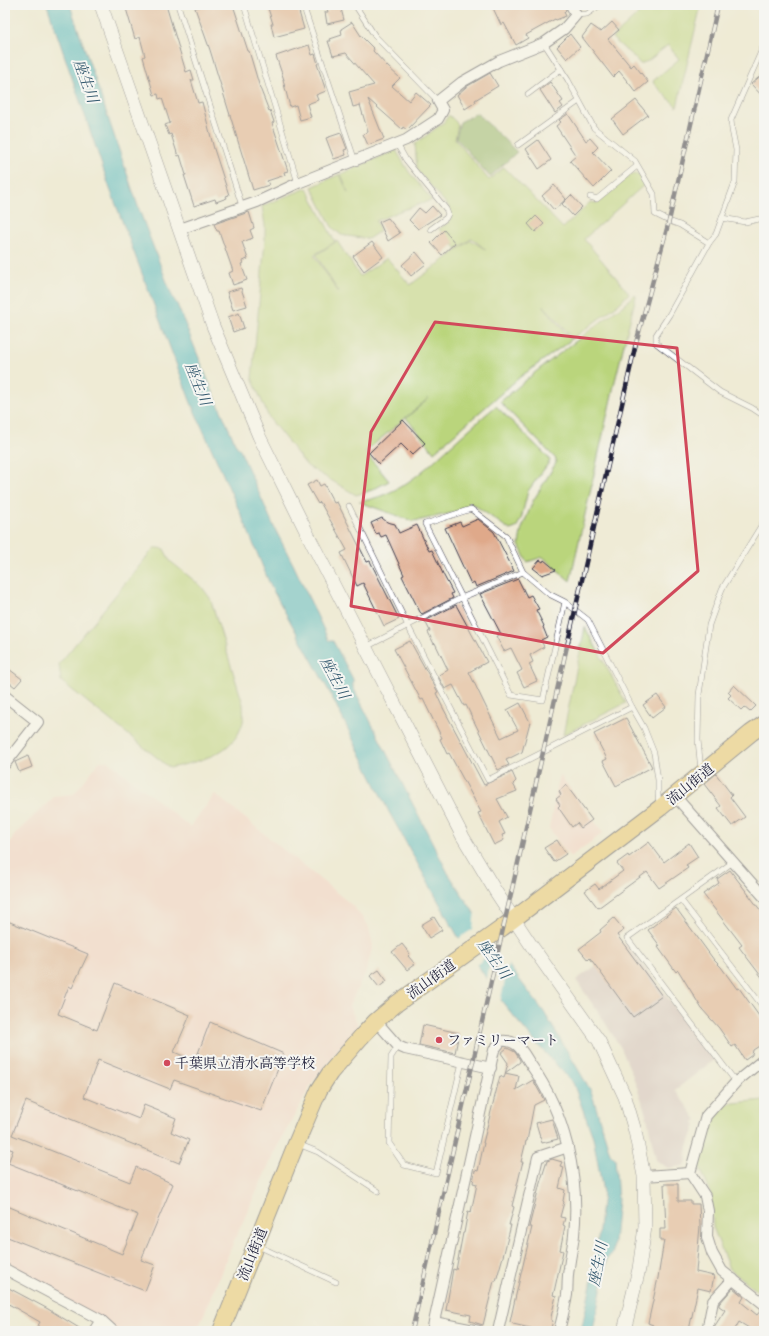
<svg xmlns="http://www.w3.org/2000/svg" width="769" height="1336" font-family="'Libre Caslon Text','Noto Serif JP',serif">
  <style>
    .built { fill: #f7d1c8 }
    .industrial { fill: #d2bfc0 }
    .green { fill: #bad57b; stroke: #6e7c5b }
    .forest { fill: #93b66b; stroke: #5a6c53 }
    .water { fill: #4ab7c6; stroke: #366c80 }
    .pier { fill: #efebd6 }
    .building { fill: #dfa98a }
    .lines { fill: none; stroke-linecap: round; stroke-linejoin: round }
    .service-casing { stroke: #414052; stroke-width: 6 }
    .minor-casing { stroke: #414052; stroke-width: 12 }
    .tertiary-casing { stroke: #414052; stroke-width: 14 }
    .primary-casing { stroke: #414052; stroke-width: 18 }
    .service { stroke: #fff; stroke-width: 5 }
    .minor { stroke: #fff; stroke-width: 10 }
    .tertiary { stroke: #fff; stroke-width: 13 }
    .primary { stroke: #ebc669; stroke-width: 16 }
    .rail-casing { stroke: #22223b; stroke-width: 4.5 }
    .rail { stroke: #f6f6f2; stroke-width: 3; stroke-dasharray: 9; stroke-linecap: butt }
    .marked { fill: none; stroke: #d1495b; stroke-width: 3; stroke-linejoin: round }
    .poi-dot { fill: #d1495b; stroke: #f6f6f2; stroke-width: 1.5 }
    .labels { text-anchor: middle; stroke-width: 4; stroke-linejoin: round; paint-order: stroke }
    .street-label { font-size: 14px; fill: #22223b; stroke: #f6f6f2 }
    .poi-label { font-size: 14px; fill: #22223b; stroke: #f6f6f2; text-anchor: start }
    .water-label { font-size: 15px; font-style: italic; fill: #30566c; stroke: #f6f6f2 }
  </style>
  <rect width="100%" height="100%" fill="#f6f6f2"/>
  <filter id="ink" filterUnits="userSpaceOnUse"><feTurbulence type="fractalNoise" baseFrequency=".025" numOctaves="2"/><feDisplacementMap in="SourceGraphic" scale="8" xChannelSelector="R" yChannelSelector="G"/><feConvolveMatrix kernelMatrix="1 2 1 2 8 2 1 2 1" color-interpolation-filters="sRGB"/></filter>
  <filter id="wash" filterUnits="userSpaceOnUse"><feTurbulence type="fractalNoise" baseFrequency=".012" numOctaves="4" result="noise"/><feDisplacementMap in="SourceGraphic" scale="16" xChannelSelector="R" yChannelSelector="G"/><feGaussianBlur stdDeviation="0.9" result="paint"/><feColorMatrix in="noise" values="0 0 0 0 0 0 0 0 0 0 0 0 0 0 0 0 0 1.4 0 .05"/><feComposite in="paint" operator="in"/></filter>
  <g filter="url(#wash)">
    <rect width="100%" height="100%" fill="#efebd6"/>
    <g class="built">
      <polygon points="100,761 108,761 190,827 215,794 353,906 368,925 373,945 366,971 349,1006 359,1026 343,1043 313,1082 277,1147 234,1241 197,1331 117,1331 5,1267 5,850 16,833 55,796 74,794"/>
      <polygon points="560,775 603,833 570,857 549,828"/>
    </g>
    <polygon class="industrial" points="627,943 714,1060 675,1090 697,1120 694,1122 696,1125 686,1152 687,1162 683,1166 668,1168 656,1160 648,1122 641,1098 632,1074 621,1048 602,1018 576,980"/>
    <g class="green">
      <polygon points="648,5 701,5 677,107 654,84 653,81 679,59 668,45 648,61 640,64 636,59 612,38"/>
      <polygon points="449,115 458,124 455,139 489,180 504,167 563,228 590,202 598,203 631,174 639,174 645,184 584,239 629,293 620,303 572,339 561,324 543,305 571,340 520,377 434,452 406,418 429,398 365,452 389,481 372,490 356,495 307,466 269,418 252,378 265,240 265,226 262,206 307,188 335,242 314,255 339,293 316,255 337,241 360,276 387,258 410,285 471,240 486,250 472,238 457,249 439,229 450,221 450,208 417,170 415,144 443,123"/>
      <polygon points="396,150 409,172 432,200 400,211 376,221 380,231 368,239 341,235 332,227 312,187 340,174 348,193 341,174"/>
      <polygon points="634,294 636,296 615,381 570,581 543,557 527,562 519,545 521,531 533,501 556,463 556,459 500,402 538,370 626,303"/>
      <path d="M496 406 547 456 550 461 528 491 521 519 516 528 510 530 473 504 452 513 421 520 412 521 359 502C399 494 418 476 447 449 463 435 479 420 496 406Z"/>
      <path d="M154 548H159L164 549 170 561 201 586 210 598 243 704C243 709 244 717 243 722 234 755 199 761 170 768L61 681 59 664Z"/>
      <polygon points="585,627 626,703 563,735"/>
      <polygon points="764,1100 764,1296 729,1269 713,1227 711,1194 698,1163 710,1124 723,1104"/>
    </g>
    <polygon class="forest" points="477,113 517,152 490,177 456,138 460,122"/>
    <polygon class="water" points="47,5 70,5 140,212 173,298 177,304 210,385 236,445 240,450 275,529 294,566 329,641 333,641 353,679 353,687 448,873 507,963 544,1012 591,1091 610,1153 615,1158 618,1200 613,1252 607,1259 593,1331 581,1331 595,1266 603,1192 593,1137 573,1083 535,1042 503,1003 457,935 389,812 330,693 271,587 246,526 191,403 110,189"/>
    <polygon class="pier" points="475,911 509,962 500,1002 486,982 492,956 489,955 476,965 458,939 473,929"/>
    <g id="blocks">
      <g class="building">
        <polygon points="125,5 166,5 186,72 191,70 194,80 191,80 198,103 202,102 214,149 229,195 226,196 227,198 216,202 215,199 194,206 184,175 186,175 180,155 178,156 171,134 169,135 165,125 170,123 162,98 159,99 158,94 154,95 143,57 145,56 140,37 135,39"/>
        <polygon points="205,5 233,5 248,51 249,51 260,88 269,111 270,110 274,122 272,123 288,171 284,172 285,175 267,181 269,185 253,190 210,50 195,8"/>
        <polygon points="267,5 297,5 304,29 274,37 271,24 273,24"/>
        <polygon points="326,5 340,5 344,20 327,24 325,12 328,12"/>
        <polygon points="499,5 565,5 566,10 564,12 566,16 556,20 555,19 526,35 528,38 516,45 504,23 501,25 493,8"/>
        <polygon points="352,22 361,36 374,49 373,51 388,67 400,78 392,86 409,101 416,92 431,105 407,130 403,127 402,129 368,99 384,139 368,145 363,134 368,132 360,105 353,107 349,92 374,85 346,53 333,56 328,41 331,41 330,39 342,35 341,29"/>
        <polygon points="612,22 619,30 608,39 631,67 634,64 648,82 636,92 619,71 613,77 582,37 591,25 601,32"/>
        <polygon points="570,34 580,47 567,59 557,47"/>
        <polygon points="309,45 312,55 315,54 318,64 317,64 326,91 316,95 318,100 307,104 311,117 300,120 296,105 290,107 283,80 284,80 276,56"/>
        <polygon points="490,73 498,86 475,100 476,102 465,109 457,95 466,87"/>
        <polygon points="764,73 764,98 751,84"/>
        <polygon points="550,82 563,101 560,103 563,107 555,113 540,90"/>
        <polygon points="636,100 648,115 623,134 612,119"/>
        <polygon points="568,114 586,141 590,138 598,147 593,152 611,171 594,188 570,161 576,156 556,126 561,122 559,120"/>
        <polygon points="341,133 347,149 344,150 346,155 334,159 326,138"/>
        <polygon points="538,140 551,160 539,169 526,149"/>
        <polygon points="554,185 566,199 554,210 542,196"/>
        <polygon points="571,195 582,207 573,216 562,204"/>
        <polygon points="432,206 440,215 418,229 409,220 419,208 425,213"/>
        <polygon points="249,212 254,228 250,230 253,238 242,242 248,259 242,261 243,263 241,264 247,280 233,285 229,273 233,271 219,231 217,231 214,224"/>
        <polygon points="536,216 544,224 535,232 528,224"/>
        <polygon points="388,218 400,233 388,241 379,222"/>
        <polygon points="444,230 455,243 442,255 431,243"/>
        <polygon points="372,242 383,257 364,271 353,256"/>
        <polygon points="416,252 426,264 411,276 402,265"/>
        <polygon points="241,288 247,306 233,310 227,292"/>
        <polygon points="239,313 244,328 233,332 228,317"/>
        <polygon points="403,420 425,443 412,455 401,444 379,464 369,453"/>
        <polygon points="317,480 320,486 324,484 334,503 337,502 367,562 370,561 399,619 384,626 363,583 357,586 341,553 347,550 320,502 318,504 307,485"/>
        <polygon points="382,518 387,522 395,524 399,533 417,525 429,551 432,550 444,576 453,593 451,594 453,598 422,614 420,612 402,576 404,575 386,535 381,537 379,533 376,534 371,523"/>
        <polygon points="478,519 494,532 514,571 476,587 474,582 471,584 445,528 460,522 462,526"/>
        <polygon points="540,560 543,562 544,560 556,570 542,575 533,568"/>
        <polygon points="518,579 527,597 531,595 539,609 536,610 544,626 543,627 547,637 541,640 544,647 530,655 533,662 529,664 537,681 524,687 517,673 522,670 511,648 504,651 496,636 501,634 480,594"/>
        <polygon points="456,605 487,662 469,672 501,738 518,730 507,710 520,703 530,722 522,752 506,760 509,765 498,770 466,705 464,706 453,685 445,689 438,676 448,670 435,643 434,644 428,632 430,631 425,621"/>
        <polygon points="410,641 438,692 436,693 442,706 484,785 512,772 516,781 513,784 517,791 497,799 507,817 499,822 505,834 502,835 504,840 494,845 478,813 481,812 449,753 447,754 440,739 442,738 423,699 421,700 394,649"/>
        <polygon points="5,666 22,679 15,687 5,679"/>
        <polygon points="734,685 756,706 750,712 744,707 741,710 728,698 731,695 728,692"/>
        <polygon points="657,695 666,707 652,718 643,705"/>
        <polygon points="626,718 652,767 616,786 603,761 607,759 594,734"/>
        <polygon points="28,756 32,767 19,772 15,762"/>
        <polygon points="716,774 732,795 730,797 745,817 732,826 718,808 721,806 704,784"/>
        <polygon points="566,785 592,820 581,828 577,823 572,827 558,807 560,805 556,799 561,795 559,791"/>
        <polygon points="557,840 566,854 554,862 544,848"/>
        <polygon points="649,842 664,862 689,843 698,857 686,865 688,868 659,888 647,872 598,908 585,891 595,884 599,889 623,871 617,863 628,855 629,857"/>
        <polygon points="730,870 764,915 764,980 739,947 742,945 703,894 719,883 717,879"/>
        <polygon points="676,908 714,960 721,967 737,989 739,988 764,1023 764,1043 753,1050 752,1055 745,1060 735,1045 732,1047 719,1028 702,1009 678,970 676,972 658,947 660,946 648,930"/>
        <polygon points="434,917 442,930 429,938 421,925"/>
        <polygon points="614,918 624,930 617,935 662,996 633,1017 590,958 588,960 579,949 601,932 600,930"/>
        <polygon points="5,920 88,954 72,988 69,986 58,1014 97,1030 115,983 190,1015 174,1052 195,1061 210,1022 284,1054 261,1111 174,1080 170,1089 98,1060 84,1097 139,1119 144,1105 176,1118 171,1132 189,1140 179,1163 26,1101 12,1135 130,1182 136,1167 173,1184 141,1260 155,1265 145,1291 5,1236 5,1205 122,1254 138,1215 8,1163 13,1150 7,1148 5,1152"/>
        <polygon points="402,944 410,954 408,956 415,964 407,970 392,952"/>
        <polygon points="379,970 387,981 379,987 370,976"/>
        <polygon points="423,1025 459,1033 455,1053 419,1045"/>
        <polygon points="507,1048 515,1052 520,1060 520,1062 505,1073 519,1076 516,1090 533,1080 544,1100 534,1105 527,1141 526,1141 521,1162 523,1162 522,1165 512,1206 514,1207 509,1225 511,1225 504,1253 496,1281 494,1281 483,1325 470,1321 471,1315 446,1310 453,1269 456,1270 463,1233 464,1233 468,1211 471,1212 477,1184 473,1183 475,1170 478,1171 484,1143 483,1143 500,1076 504,1078 508,1063 501,1053"/>
        <polygon points="552,1119 558,1139 542,1143 536,1123"/>
        <polygon points="552,1159 562,1162 560,1166 564,1167 559,1188 565,1190 563,1201 564,1202 560,1217 565,1218 563,1225 565,1226 560,1250 563,1251 554,1292 553,1295 556,1296 551,1317 551,1320 553,1321 550,1331 543,1331 513,1324 513,1323 510,1322 515,1299 532,1227 529,1227 540,1183 547,1161"/>
        <polygon points="664,1184 678,1184 678,1201 691,1201 691,1204 699,1204 700,1226 696,1272 714,1276 711,1291 698,1288 689,1330 682,1327 681,1331 652,1331 653,1325 648,1323 658,1278 664,1240 660,1240 660,1229 666,1229"/>
        <polygon points="5,1286 48,1309 84,1331 35,1331 40,1322 5,1302"/>
        <polygon points="733,1288 744,1297 741,1302 757,1315 761,1310 764,1310 764,1331 754,1331 739,1322 734,1331 714,1331 714,1327 725,1310 719,1306 719,1304"/>
      </g>
    </g>
  </g>
  <g filter="url(#ink)">
    <use href="#blocks" fill-opacity="0" stroke="#414052" stroke-width="1"/>
    <g class="lines">
      <g class="service-casing">
        <g id="service">
          <polyline points="178,5 242,206"/>
          <polyline points="244,5 298,183"/>
          <polyline points="303,5 355,161"/>
          <polyline points="355,5 375,36 438,101"/>
          <polyline points="576,15 587,14 600,5"/>
          <polyline points="544,43 568,80 594,128 635,161 654,194 655,214 669,221 680,225 709,243"/>
          <polyline points="764,45 731,120 732,130 736,150 735,182 716,234 709,243 669,315 656,335 656,343 720,392 752,408 764,416"/>
          <polyline points="528,94 561,69"/>
          <polyline points="397,144 406,160 446,209 448,214 446,218 431,229"/>
          <polyline points="518,145 579,101"/>
          <polyline points="590,197 597,199 637,166"/>
          <polyline points="722,218 745,222 764,218"/>
          <polyline points="349,506 408,626 488,780 632,707"/>
          <polyline points="565,602 543,700 511,695 425,524 471,509 506,536 523,572 549,594 565,602 588,620 632,707 644,728 654,753 658,780 658,794 659,805"/>
          <polyline points="366,647 461,598 523,572"/>
          <polyline points="701,771 698,740 699,695 709,625 722,589 764,521"/>
          <polyline points="733,862 627,938 736,1082"/>
          <polyline points="681,900 764,1008"/>
          <polyline points="398,1046 391,1057 389,1143 404,1165 436,1173 462,1062"/>
          <polyline points="298,1144 318,1152 378,1191"/>
          <polyline points="258,1246 336,1282"/>
        </g>
      </g>
      <g class="minor-casing">
        <g id="minor">
          <polyline points="180,229 257,202 298,183 406,140 438,119 443,110 438,101 462,82 499,61 544,43 564,29 576,15 571,5"/>
          <polyline points="5,696 38,722 5,764"/>
          <polyline points="675,796 764,897"/>
          <polyline points="376,1021 398,1046 405,1049 491,1068"/>
          <polyline points="764,1059 736,1082 706,1116 690,1173 705,1196 708,1211 707,1237 712,1253 722,1271 764,1304"/>
          <polyline points="644,1176 690,1173"/>
          <polyline points="5,1269 101,1320"/>
          <polyline points="434,1322 479,1331"/>
          <polyline points="94,1331 101,1320 113,1331"/>
          <path d="M432 1331 494 1050 501 1041C518 1039 523 1053 531 1065 565 1113 580 1177 574 1235 573 1246 570 1257 569 1268 567 1277 568 1286 567 1295 565 1307 562 1319 559 1331"/>
          <polyline points="498,1331 538,1157 568,1147"/>
          <polyline points="707,1331 713,1301 733,1279"/>
        </g>
      </g>
      <g class="tertiary-casing">
        <polyline id="tertiary" points="101,5 213,326 259,436 312,543 463,837 496,892 531,945 599,1041 625,1097 635,1131 644,1176 645,1227 639,1269 624,1331"/>
      </g>
      <g class="primary-casing">
        <polyline id="primary" points="221,1331 296,1144 319,1090 330,1073 361,1037 376,1021 396,1004 502,928 660,808 751,733 764,724"/>
      </g>
      <use href="#service" class="service"/>
      <use href="#minor" class="minor"/>
      <use href="#tertiary" class="tertiary"/>
      <use href="#primary" class="primary"/>
      <g class="rail-casing">
        <polyline id="rail" points="412,1331 608,465 636,343 669,221 718,5"/>
      </g>
      <use href="#rail" class="rail"/>
    </g>
  </g>
  <path d="M0 0H769V1336H0ZM435 322 677 348 698 571 603 653 351 606 371 432Z" fill="#efebd6" fill-opacity=".55" fill-rule="evenodd"/>
  <path class="marked" d="M435 322 677 348 698 571 603 653 351 606 371 432Z"/>
  <g class="poi-dot">
    <circle cx="439" cy="1040" r="4"/>
    <circle cx="167" cy="1063" r="4"/>
  </g>
  <g class="labels">
    <g class="street-label">
      <text transform="translate(690 784) rotate(-39)" y="5">流山街道</text>
      <text transform="translate(431 979) rotate(-36)" y="5">流山街道</text>
      <text transform="translate(252 1254) rotate(-68)" y="5">流山街道</text>
    </g>
    <g class="poi-label">
      <text x="447" y="1045">ファミリーマート</text>
      <text x="175" y="1068">千葉県立清水高等学校</text>
    </g>
    <g class="water-label">
      <text transform="translate(86 81) rotate(70)" y="5">座生川</text>
      <text transform="translate(198 384) rotate(68)" y="5">座生川</text>
      <text transform="translate(335 678) rotate(62)" y="5">座生川</text>
      <text transform="translate(494 959) rotate(54)" y="5">座生川</text>
      <text transform="translate(598 1264) rotate(-79)" y="5">座生川</text>
    </g>
  </g>
  <rect width="769" height="1336" fill="none" stroke="#f6f6f2" stroke-width="20"/>
</svg>
